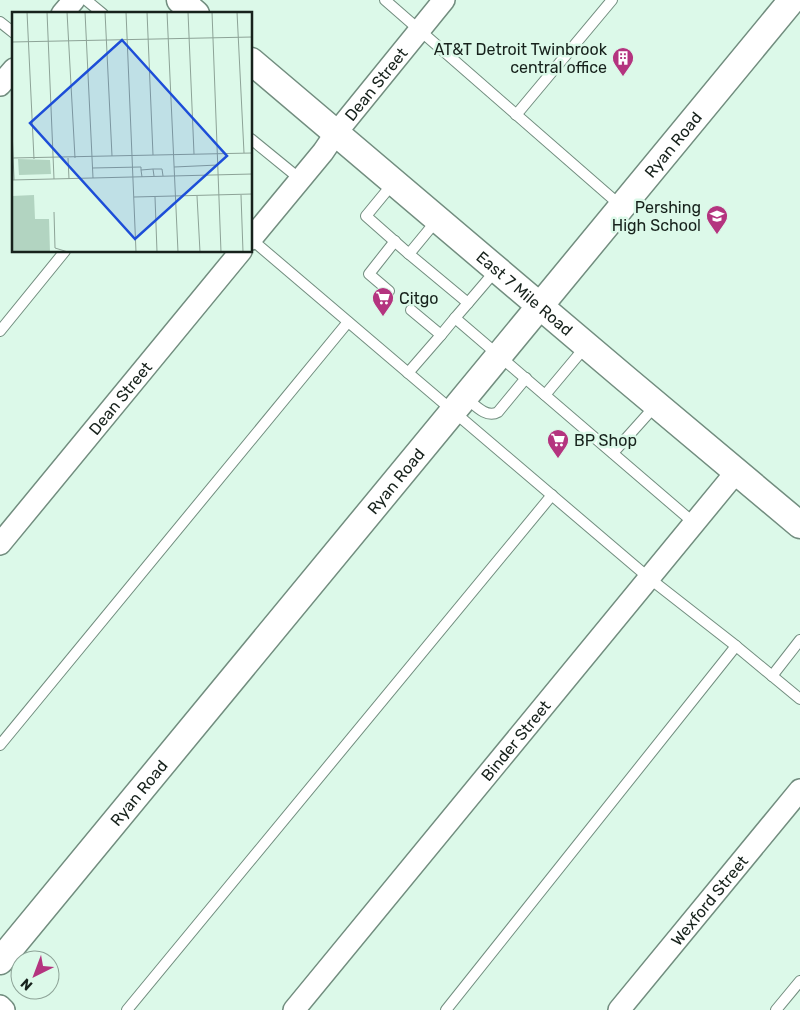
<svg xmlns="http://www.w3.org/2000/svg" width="800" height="1010" font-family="Rubik,sans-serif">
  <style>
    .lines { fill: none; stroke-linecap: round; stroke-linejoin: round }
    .service-casing { stroke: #728d7f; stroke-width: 12 }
    .minor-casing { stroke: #728d7f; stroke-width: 24 }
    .tertiary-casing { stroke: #728d7f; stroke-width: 29 }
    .service { stroke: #fff; stroke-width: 10 }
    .minor { stroke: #fff; stroke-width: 21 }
    .tertiary { stroke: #fff; stroke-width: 26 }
    .labels { text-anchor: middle; stroke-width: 5; stroke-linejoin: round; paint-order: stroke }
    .poi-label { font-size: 16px; fill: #17221c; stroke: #dcf9e9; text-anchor: end }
    .street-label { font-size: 16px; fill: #17221c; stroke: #dcf9e9 }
    .inset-road { fill: none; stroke: #8da397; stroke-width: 1 }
    .view { fill: #1d4ed8; fill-opacity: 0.15; stroke: #1d4ed8; stroke-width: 2.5 }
    .inset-edge { fill: none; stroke: #17221c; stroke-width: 2.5 }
  </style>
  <rect width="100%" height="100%" fill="#dcf9e9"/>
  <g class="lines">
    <g class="service-casing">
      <g id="service">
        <polyline points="86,0 103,14"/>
        <polyline points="385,0 621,206"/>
        <polyline points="0,22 14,33"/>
        <polyline points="516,115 612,0"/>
        <polyline points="251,139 300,179"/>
        <polyline points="394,182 366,216 409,254 437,220"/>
        <polyline points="251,239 649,578 736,646 800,699"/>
        <polyline points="409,254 468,303 497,269"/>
        <polyline points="389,291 369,274 395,241"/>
        <polyline points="468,303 455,318 694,523"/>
        <polyline points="0,331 65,251"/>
        <polyline points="441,335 455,318"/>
        <polyline points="408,373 441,335 411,310"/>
        <polyline points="545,395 586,346"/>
        <path d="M465 397C474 404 486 419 498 412L526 378"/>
        <polyline points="613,453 656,405"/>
        <polyline points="772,676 800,640"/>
        <polyline points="0,745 348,322"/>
        <polyline points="127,1010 552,495"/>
        <polyline points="446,1010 736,646"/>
        <polyline points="776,1010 800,981"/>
      </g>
    </g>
    <g class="minor-casing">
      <g id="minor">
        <polyline points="62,14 74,0"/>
        <polyline points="0,85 14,69"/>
        <path id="s1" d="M251 239 323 152 336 133 444 0"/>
        <path id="s2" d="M0 544 241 251"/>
        <polyline points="0,1006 4,1010"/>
        <path id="s3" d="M294 1010 737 471"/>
        <path id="s4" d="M619 1010 800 790"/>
      </g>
    </g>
    <g class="tertiary-casing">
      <g id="tertiary">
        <polyline points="180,0 196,14"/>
        <path id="s5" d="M251 61 626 379 800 525"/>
        <path id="s6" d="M0 961 792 0"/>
      </g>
    </g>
    <use href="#service" class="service"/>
    <use href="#minor" class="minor"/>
    <use href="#tertiary" class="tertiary"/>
  </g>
  <defs>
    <g id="building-pin" transform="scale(1.125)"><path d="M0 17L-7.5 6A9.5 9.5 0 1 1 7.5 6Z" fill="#b4347f" stroke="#dcf9e9"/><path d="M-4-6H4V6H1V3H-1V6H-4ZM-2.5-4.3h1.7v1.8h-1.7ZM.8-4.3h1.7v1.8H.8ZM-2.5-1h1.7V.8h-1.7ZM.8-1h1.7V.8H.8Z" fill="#fff"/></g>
    <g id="school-pin" transform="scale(1.125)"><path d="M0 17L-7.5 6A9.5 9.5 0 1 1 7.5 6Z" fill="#b4347f" stroke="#dcf9e9"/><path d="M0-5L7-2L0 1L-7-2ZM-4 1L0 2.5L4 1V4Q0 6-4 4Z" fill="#fff"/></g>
    <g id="supermarket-pin" transform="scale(1.125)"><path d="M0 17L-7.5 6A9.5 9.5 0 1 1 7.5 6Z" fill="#b4347f" stroke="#dcf9e9"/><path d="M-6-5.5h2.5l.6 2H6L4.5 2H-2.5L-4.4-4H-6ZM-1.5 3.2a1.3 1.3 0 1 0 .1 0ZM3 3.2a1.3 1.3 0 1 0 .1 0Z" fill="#fff"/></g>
  </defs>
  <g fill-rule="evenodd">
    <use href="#building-pin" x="623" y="58"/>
    <use href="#school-pin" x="717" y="216"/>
    <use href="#supermarket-pin" x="383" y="298"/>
    <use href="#supermarket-pin" x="558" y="440"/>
  </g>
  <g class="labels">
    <g class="poi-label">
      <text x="607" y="55">AT&amp;T Detroit Twinbrook<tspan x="607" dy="18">central office</tspan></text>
      <text x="701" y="213">Pershing<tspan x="701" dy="18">High School</tspan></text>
      <text x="399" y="304" text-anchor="start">Citgo</text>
      <text x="574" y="446" text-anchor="start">BP Shop</text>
    </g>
    <g class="street-label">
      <text dy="6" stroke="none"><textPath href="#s1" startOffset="199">Dean Street</textPath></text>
      <text dy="6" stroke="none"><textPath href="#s6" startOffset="1058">Ryan Road</textPath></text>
      <text dy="6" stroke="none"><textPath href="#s5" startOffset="359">East 7 Mile Road</textPath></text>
      <text dy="6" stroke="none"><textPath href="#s2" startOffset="189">Dean Street</textPath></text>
      <text dy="6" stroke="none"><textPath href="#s6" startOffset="622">Ryan Road</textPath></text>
      <text dy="6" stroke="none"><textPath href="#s3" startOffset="349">Binder Street</textPath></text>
      <text dy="6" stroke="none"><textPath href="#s6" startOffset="218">Ryan Road</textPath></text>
      <text dy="6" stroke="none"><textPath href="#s4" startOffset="142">Wexford Street</textPath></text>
    </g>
  </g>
  <g transform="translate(12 12)">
    <rect width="240" height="240" fill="#dcf9e9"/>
    <path d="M6 147 38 148 39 162 7 163Z" fill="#b2d4c1"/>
    <path d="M22 183 23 207H37L38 240H0V184Z" fill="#b2d4c1"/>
    <path class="inset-road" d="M15 0 22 147M35 0 42 167M55 0 63 146M73 0 81 166M93 0 100 144M114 0 124 240M135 0 141 143M155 0 166 240M176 0 182 142M200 0 209 240M225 0 232 141M0 30 240 25M0 117 2 168M0 146 240 141M56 146 57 167M162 155 206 153M80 156 129 155V158M142 164 141 157H150L151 164M130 165 129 158 141 157M0 168 240 162M229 183 231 240M185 184 188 240M122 185 240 182M143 185 145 240M42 200 43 236 56 240"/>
    <path class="view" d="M110 28 215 144 123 227 18 111Z"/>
    <rect width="240" height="240" class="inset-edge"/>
  </g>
  <g transform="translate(35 975) rotate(222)"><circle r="24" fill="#dcf9e9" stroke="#8da397"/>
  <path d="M0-4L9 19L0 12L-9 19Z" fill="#b4347f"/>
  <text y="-8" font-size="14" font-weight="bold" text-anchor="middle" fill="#17221c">N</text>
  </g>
</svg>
